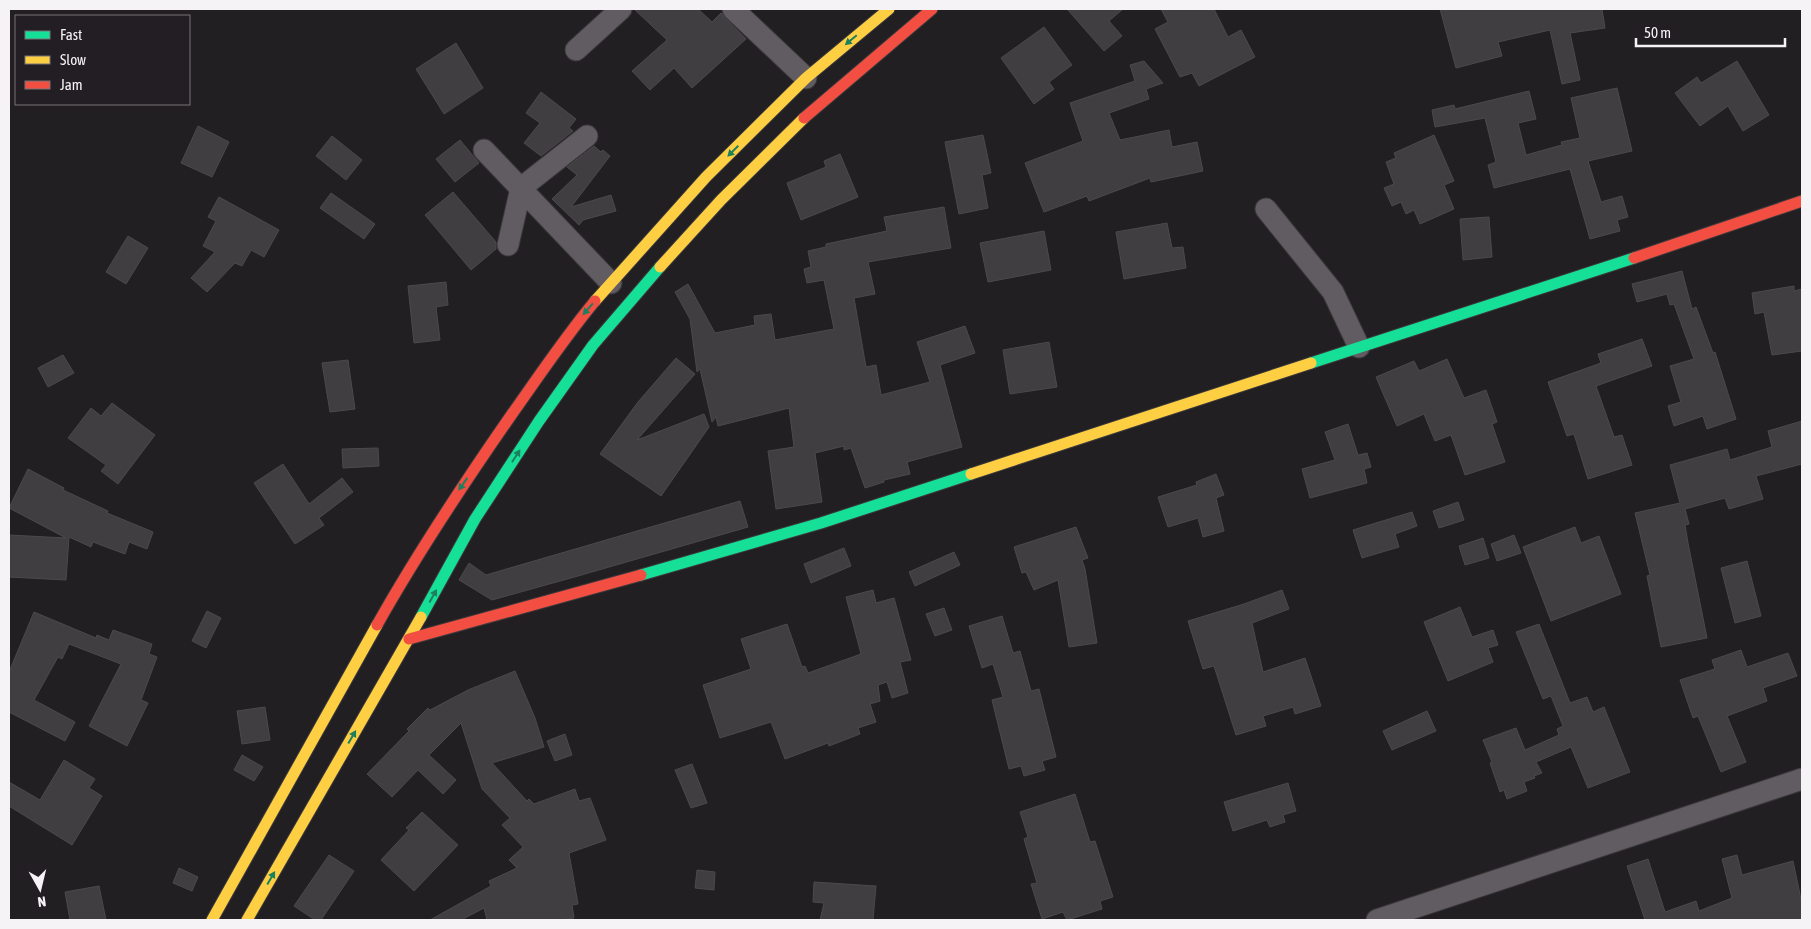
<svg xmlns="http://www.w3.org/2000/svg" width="1811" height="929" font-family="'Asap Condensed',sans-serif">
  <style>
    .building { fill: #413e41; stroke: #4c494c }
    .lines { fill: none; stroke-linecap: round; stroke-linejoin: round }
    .street-casing { stroke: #3b393b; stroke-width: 23 }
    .fast-casing { stroke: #3b393b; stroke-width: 13 }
    .slow-casing { stroke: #3b393b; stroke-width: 13 }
    .jam-casing { stroke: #3b393b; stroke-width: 13 }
    .street { stroke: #615c61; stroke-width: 21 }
    .fast { stroke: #16e098; stroke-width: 11 }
    .slow { stroke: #ffcf43; stroke-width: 11 }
    .jam { stroke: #f24e42; stroke-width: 11 }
    .oneway { fill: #1c7f5e }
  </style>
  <rect width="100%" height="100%" fill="#221f22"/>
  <g class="building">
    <polygon points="634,9 698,9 712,22 721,13 746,39 692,88 674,68 650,90 632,71 667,40"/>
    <polygon points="1067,9 1123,9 1109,21 1122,36 1104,51"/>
    <polygon points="1161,9 1214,9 1228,37 1241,30 1255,57 1199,86 1192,73 1180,77 1155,29 1168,22"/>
    <polygon points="1440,9 1602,9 1605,28 1570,33 1580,80 1562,84 1550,30 1498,42 1502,56 1456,68"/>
    <polygon points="1044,27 1072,65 1049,82 1054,89 1034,104 1001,58"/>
    <polygon points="456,43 483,88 444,114 416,69"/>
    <polygon points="1144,61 1163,83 1146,89 1149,99 1109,113 1120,140 1169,130 1172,147 1197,142 1203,171 1151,182 1150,178 1089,201 1087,196 1044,212 1025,163 1083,141 1070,103 1135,81 1130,65"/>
    <polygon points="1737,61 1769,115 1743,131 1728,106 1700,126 1675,93 1697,77 1701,83"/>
    <polygon points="1617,88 1632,151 1588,161 1601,202 1622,196 1628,217 1617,220 1620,231 1590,239 1570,169 1494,188 1488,165 1496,162 1485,118 1435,127 1432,110 1454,105 1455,109 1529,91 1536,119 1518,123 1526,155 1562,145 1561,142 1580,138 1571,98"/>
    <polygon points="541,92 576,119 569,128 573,131 541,156 524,143 540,123 526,113"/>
    <polygon points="198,126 229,142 212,177 181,163"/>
    <polygon points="983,135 991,173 982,175 988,208 959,214 945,142"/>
    <polygon points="1434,135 1454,181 1444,185 1454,209 1420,224 1414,210 1406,214 1401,202 1392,206 1384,188 1394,184 1386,162 1396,158 1394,153"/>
    <polygon points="332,136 362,160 346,180 316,156"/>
    <polygon points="460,140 479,163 455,182 436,159"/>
    <polygon points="594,146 601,152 603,150 610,156 571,207 611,195 616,211 583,220 579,225 552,199 577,175 567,167"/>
    <polygon points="840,154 858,197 801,220 787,183 826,167 824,161"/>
    <polygon points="453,192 496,242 496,249 471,270 425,215"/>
    <polygon points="331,193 375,224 364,239 320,208"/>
    <polygon points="219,197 279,230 264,257 251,250 242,266 235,263 207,292 191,278 215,252 203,246 216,221 208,217"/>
    <polygon points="944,207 951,248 868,262 875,294 854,298 866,367 876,365 881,395 930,382 917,342 965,326 975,353 940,365 962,447 907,462 910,474 884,480 884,482 865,488 851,448 844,450 844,446 815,453 822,502 776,509 768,451 794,447 789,408 718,426 716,417 712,422 700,369 697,372 690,319 675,292 688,284 715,333 755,325 754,316 771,314 775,340 834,329 824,280 807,283 804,269 811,267 808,251 826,247 826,244 887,231 884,217"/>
    <polygon points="1489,217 1492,257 1463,260 1460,219"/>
    <polygon points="1167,223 1172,248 1183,247 1186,268 1124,279 1116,232"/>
    <polygon points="1044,231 1051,270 988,282 980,243"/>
    <polygon points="128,236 148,248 126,284 106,272"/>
    <polygon points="1682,271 1692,309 1696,307 1713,353 1715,352 1736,419 1707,429 1703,416 1674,426 1668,406 1681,402 1670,366 1694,359 1674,304 1670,305 1667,294 1637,302 1632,284"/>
    <polygon points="446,282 448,305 436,307 440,340 414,343 408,286"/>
    <polygon points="1794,286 1794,291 1802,289 1802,351 1772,355 1764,312 1755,314 1752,293"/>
    <polygon points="1642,339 1652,366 1596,386 1614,437 1622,435 1632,465 1588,479 1574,434 1567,436 1548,382 1601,363 1598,354"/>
    <polygon points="1049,342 1057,387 1010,394 1003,350"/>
    <polygon points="63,355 74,373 48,387 38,368"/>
    <polygon points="676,358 695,374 637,440 704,414 709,427 661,496 600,454 638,402"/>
    <polygon points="1447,359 1464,398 1486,390 1497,422 1492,424 1505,462 1465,475 1451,435 1435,441 1424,414 1397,426 1376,377 1414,361 1419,371"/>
    <polygon points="348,360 355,409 330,412 322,363"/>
    <polygon points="112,403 155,435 118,484 101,471 106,465 68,438 91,408 101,416"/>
    <polygon points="1802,421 1802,464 1756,476 1763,499 1729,509 1725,498 1685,509 1689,524 1685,525 1688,543 1707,638 1661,647 1647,576 1650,575 1635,513 1680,503 1670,465 1727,449 1730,460 1772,447 1768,431"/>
    <polygon points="1348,424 1358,455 1367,453 1371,467 1364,469 1367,483 1310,498 1302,469 1335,460 1325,432"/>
    <polygon points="378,448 379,466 343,468 342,449"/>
    <polygon points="283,464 309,504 342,478 353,492 319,518 324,525 295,544 254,483"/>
    <polygon points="28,469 64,488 63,490 108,511 107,513 153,532 147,549 129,542 125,554 93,542 91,547 69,537 66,580 9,577 9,535 66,538 9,508"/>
    <polygon points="1216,474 1224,495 1216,498 1224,531 1203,537 1198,518 1168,527 1158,497 1197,485 1196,482"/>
    <polygon points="740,501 748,527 578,576 492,600 459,580 469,563 486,575"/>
    <polygon points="1458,502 1464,520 1439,528 1433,511"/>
    <polygon points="1412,512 1417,526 1395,534 1399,547 1362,558 1353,530"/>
    <polygon points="1076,527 1088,558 1082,560 1085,569 1097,643 1069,647 1058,580 1034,590 1026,572 1022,573 1014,547"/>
    <polygon points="1575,527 1581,543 1599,536 1621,594 1551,621 1523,547"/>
    <polygon points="1514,535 1521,553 1497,561 1491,544"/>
    <polygon points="1483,538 1489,558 1465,565 1459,546"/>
    <polygon points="844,548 851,566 811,583 804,564"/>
    <polygon points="954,552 960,565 915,586 909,572"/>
    <polygon points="1747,561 1761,616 1735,623 1721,568"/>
    <polygon points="873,590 876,603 894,598 911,660 900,662 908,693 892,698 887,682 878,685 880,701 870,704 876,722 858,728 860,734 829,746 828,743 785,759 771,722 720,738 703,685 751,669 741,639 787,624 802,667 805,666 808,673 861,654 846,597"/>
    <polygon points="1282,590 1289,609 1252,623 1263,672 1305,658 1321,706 1295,714 1293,707 1263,716 1266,726 1236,735 1214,666 1203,669 1188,621 1244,604"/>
    <polygon points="1460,607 1472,637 1493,630 1498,645 1488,648 1493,662 1448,681 1424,622"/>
    <polygon points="944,608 952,630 935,636 926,614"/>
    <polygon points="207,611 221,618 206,648 192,641"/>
    <polygon points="34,612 96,638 97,635 109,640 113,630 152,644 149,654 157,657 141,700 148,703 127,746 89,726 121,664 69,644 62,659 58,657 34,700 75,722 65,741 9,712 9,672"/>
    <polygon points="1002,616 1013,653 1020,651 1031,691 1039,689 1056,757 1042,761 1045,770 1024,776 1021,766 1009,769 992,700 1003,697 993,664 982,668 969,626"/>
    <polygon points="1539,624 1570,703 1587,697 1593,712 1604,707 1630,772 1588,788 1571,747 1536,762 1542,773 1534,776 1535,778 1524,782 1527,791 1507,799 1504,790 1500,792 1490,763 1492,762 1483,740 1516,728 1525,750 1559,735 1557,729 1563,726 1551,696 1543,699 1516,632"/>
    <polygon points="1741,650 1747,667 1788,653 1797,676 1763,688 1767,701 1727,716 1746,762 1721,772 1698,716 1693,718 1680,680 1715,669 1712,660"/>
    <polygon points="515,671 535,718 544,747 492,763 527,801 529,799 534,804 575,789 579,801 590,798 606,840 569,853 578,904 572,905 574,918 560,920 487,920 484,908 461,920 430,920 491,886 489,881 517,868 509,860 523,847 502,825 510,818 482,789 461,723 429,755 456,780 443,794 418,770 392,797 367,774 409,731 407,729 428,708 430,710 468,690"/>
    <polygon points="265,707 270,740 242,744 237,711"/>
    <polygon points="1427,711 1436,731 1392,750 1383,731"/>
    <polygon points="565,734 572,755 555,761 547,741"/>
    <polygon points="242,755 263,767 254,781 234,770"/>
    <polygon points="64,760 95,779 89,788 102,796 72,845 9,806 9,782 40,800"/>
    <polygon points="692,764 707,803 691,808 675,770"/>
    <polygon points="1288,783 1296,811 1283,815 1285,822 1270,827 1267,820 1233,831 1224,802"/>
    <polygon points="1075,794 1090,842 1095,841 1113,897 1100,901 1102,909 1067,920 1063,912 1042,919 1031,884 1037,883 1024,839 1028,837 1020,812"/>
    <polygon points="422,812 458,845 414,891 381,860 409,830 406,828"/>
    <polygon points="329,855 354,871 321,920 315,920 294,906"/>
    <polygon points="1737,855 1742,875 1793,861 1802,904 1802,920 1645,920 1627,866 1648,859 1665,912 1696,901 1699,911 1732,898 1722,859"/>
    <polygon points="179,868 198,877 192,891 173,883"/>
    <polygon points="697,870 715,872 714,890 695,888"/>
    <polygon points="814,882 876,886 873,920 820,920 824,903 813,902"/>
    <polygon points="99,886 106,920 70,920 65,892"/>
  </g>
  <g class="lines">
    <g class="street-casing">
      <g id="street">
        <polyline points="733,9 806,78"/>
        <polyline points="576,50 621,9"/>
        <polyline points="484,150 611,283"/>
        <polyline points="1266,209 1333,292 1359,347"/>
        <polyline points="508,245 521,188 587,136"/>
        <polyline points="1377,920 1802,779"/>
      </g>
    </g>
    <g class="fast-casing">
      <g id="fast">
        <polyline points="1311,363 1634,258"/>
        <polyline points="641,575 821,523 971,474"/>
        <polyline points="421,617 475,519 539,421 593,345 660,267"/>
      </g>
    </g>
    <g class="slow-casing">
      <g id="slow">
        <polyline points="660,267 721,200 804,118"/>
        <polyline points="595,301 706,177 806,78 889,9"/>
        <polyline points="971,474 1311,363"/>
        <polyline points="212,920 377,625"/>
        <polyline points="247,920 421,617"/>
      </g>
    </g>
    <g class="jam-casing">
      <g id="jam">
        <polyline points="804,118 932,9"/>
        <polyline points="1634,258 1802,201"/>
        <path d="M377 625C418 552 464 483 512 414 539 376 565 337 595 301"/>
        <polyline points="409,639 641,575"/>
      </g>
    </g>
    <use href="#street" class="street"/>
    <use href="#fast" class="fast"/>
    <use href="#slow" class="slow"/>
    <use href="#jam" class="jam"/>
  </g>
  <defs><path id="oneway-solid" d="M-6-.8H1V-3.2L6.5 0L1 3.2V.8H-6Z" transform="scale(1.25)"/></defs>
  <g class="oneway">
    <use href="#oneway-solid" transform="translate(851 40) rotate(140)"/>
    <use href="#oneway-solid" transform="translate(733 151) rotate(135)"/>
    <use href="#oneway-solid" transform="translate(588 309) rotate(131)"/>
    <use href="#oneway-solid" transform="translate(516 456) rotate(-57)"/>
    <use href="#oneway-solid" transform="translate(463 484) rotate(125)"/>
    <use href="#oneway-solid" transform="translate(433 596) rotate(-61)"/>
    <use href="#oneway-solid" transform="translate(352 737) rotate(-60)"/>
    <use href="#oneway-solid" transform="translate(271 878) rotate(-60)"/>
  </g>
  <rect width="1811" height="929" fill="none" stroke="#f6f3f6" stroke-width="20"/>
  <rect x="15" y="15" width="175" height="90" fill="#231e23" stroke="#777377"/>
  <rect x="25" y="31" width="25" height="8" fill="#16e098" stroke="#777377"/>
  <text x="60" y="40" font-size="15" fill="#f6f3f6">Fast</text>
  <rect x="25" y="56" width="25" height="8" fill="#ffcf43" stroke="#777377"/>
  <text x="60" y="65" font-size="15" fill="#f6f3f6">Slow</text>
  <rect x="25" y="81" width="25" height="8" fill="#f24e42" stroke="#777377"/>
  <text x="60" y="90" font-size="15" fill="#f6f3f6">Jam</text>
  <g transform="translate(40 889) rotate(172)" stroke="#231e23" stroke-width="4" paint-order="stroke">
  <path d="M0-4L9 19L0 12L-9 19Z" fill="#f6f3f6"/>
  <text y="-8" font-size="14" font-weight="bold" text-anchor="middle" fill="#f6f3f6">N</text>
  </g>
  <path d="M1636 38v8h149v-8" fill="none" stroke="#f6f3f6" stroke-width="2.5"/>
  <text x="1644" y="38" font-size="15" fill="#f6f3f6" stroke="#231e23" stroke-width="4" paint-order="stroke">50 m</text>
</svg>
